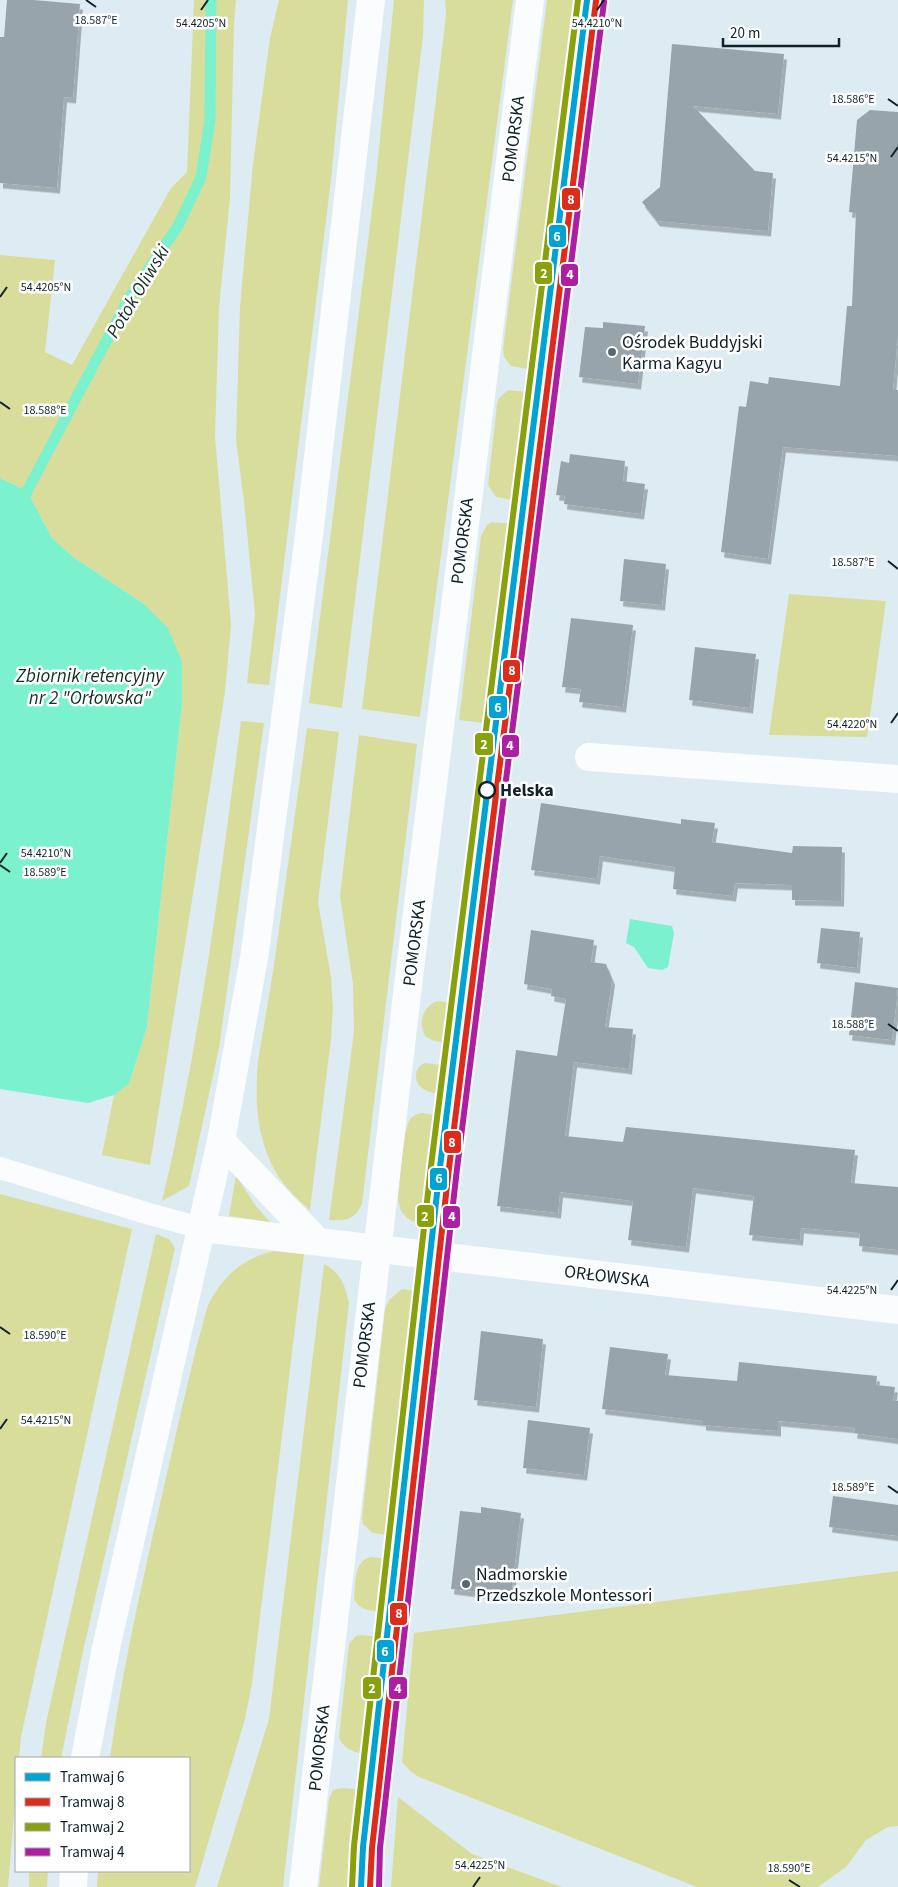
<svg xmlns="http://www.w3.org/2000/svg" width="898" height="1887" font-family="'Source Sans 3',sans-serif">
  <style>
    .green { fill: #d9dd9b }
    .water { fill: #7cf1ce }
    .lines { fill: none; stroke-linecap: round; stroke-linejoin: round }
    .stream { stroke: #7cf1ce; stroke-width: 11 }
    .building { fill: #97a4ac; filter: url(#shadow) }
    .lane { stroke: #fafcfd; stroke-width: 22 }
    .street { stroke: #fafcfd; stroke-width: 28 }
    .secondary { stroke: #fafcfd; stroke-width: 28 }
    .tram-1-casing { stroke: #fff; stroke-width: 10 }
    .tram-2-casing { stroke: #fff; stroke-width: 10 }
    .tram-3-casing { stroke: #fff; stroke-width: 10 }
    .tram-4-casing { stroke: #fff; stroke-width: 10 }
    .tram-1 { stroke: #00a3d4; stroke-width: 6 }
    .tram-2 { stroke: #dd2b1c; stroke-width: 6 }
    .tram-3 { stroke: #88a10d; stroke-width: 6 }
    .tram-4 { stroke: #ae1ea3; stroke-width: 6 }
    .ticks { fill: none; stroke: #0f222a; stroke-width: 2 }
    .poi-dot { fill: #576970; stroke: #fff; stroke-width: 2 }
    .stop-dot { fill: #fff; stroke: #0f222a; stroke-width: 2.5 }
    .labels { text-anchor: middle; stroke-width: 5; stroke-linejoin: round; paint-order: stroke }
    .street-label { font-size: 18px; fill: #0f222a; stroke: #fff }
    .poi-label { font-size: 18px; fill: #0f222a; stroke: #fff; text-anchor: start }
    .stop-label { font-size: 18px; font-weight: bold; fill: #0f222a; stroke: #fff; text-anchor: start }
    .water-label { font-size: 19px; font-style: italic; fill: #162f25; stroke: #fff }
    .ticks-label { font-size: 12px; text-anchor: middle; fill: #0f222a; stroke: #fff; stroke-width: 5; stroke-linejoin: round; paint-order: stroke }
    .line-badge { stroke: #fff; stroke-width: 2 }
    .badge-label { font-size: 14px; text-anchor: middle; font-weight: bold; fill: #fff }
  </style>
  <defs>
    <filter id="shadow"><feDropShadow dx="3" dy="5.5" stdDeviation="0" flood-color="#0004"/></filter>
  </defs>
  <rect width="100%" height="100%" fill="#ddecf3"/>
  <g class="green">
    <polygon points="194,0 236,0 234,24 230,198 219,308 215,436 231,625 225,692 150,1165 102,1155 114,1095 129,1084 147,1027 182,704 182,662 144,604 73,557 52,538 27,491 0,478 0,255 55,260 45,352 72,365 171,188 187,172"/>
    <polygon points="279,0 348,0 331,180 269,685 247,683 255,614 244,502 236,440 240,306 253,164 270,38"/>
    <polygon points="394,0 424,0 423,36 342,708 309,703 376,178"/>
    <polygon points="445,0 513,0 420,717 362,709 442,49 446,15"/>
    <polygon points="547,0 597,0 550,373 511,366 504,357 503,349"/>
    <polygon points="508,390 547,394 534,504 496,497 488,485 497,404 499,398"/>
    <polygon points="492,522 531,526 506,726 459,720 481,536 487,525"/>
    <polygon points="789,594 886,601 867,737 769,735"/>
    <path d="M241 721 264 723 219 1048 189 1186 162 1201C200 1043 220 882 241 721Z"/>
    <path d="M307 728 339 732 318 902 331 977 333 1008 331 1039 310 1210C302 1203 294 1196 288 1189 257 1152 254 1106 258 1061L273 972Z"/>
    <path d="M359 735 417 744 362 1204C354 1220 346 1221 329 1220L354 1032 353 984 340 896Z"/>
    <path d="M438 1001 471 1007 466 1046 434 1041 425 1036C418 1022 423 1005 438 1001Z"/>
    <path d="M425 1063 463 1068 460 1096C445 1094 414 1096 416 1074 417 1068 420 1065 425 1063Z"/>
    <path d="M422 1113 457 1118 443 1227C422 1224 400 1225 398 1198 400 1181 403 1134 409 1121 412 1116 416 1114 422 1113Z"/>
    <polygon points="236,1175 255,1205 270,1222 229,1216"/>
    <polygon points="0,1194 132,1229 21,1737 19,1758 16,1758 16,1792 8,1887 0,1887"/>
    <polygon points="156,1234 169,1239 175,1248 82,1656 61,1758 41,1758 46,1723 62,1651"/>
    <path d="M273 1251 304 1254 252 1683 245 1719 195 1887H97L98 1871H189V1758H110C123 1665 144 1574 165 1482 179 1423 191 1363 208 1305 222 1277 242 1259 273 1251Z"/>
    <path d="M324 1264C341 1273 345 1285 349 1303L283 1887H217L269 1719Z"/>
    <polygon points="402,1289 438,1294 409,1538 373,1533 363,1524 362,1518 385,1309 389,1300"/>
    <path d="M371 1557 406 1561 400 1613C386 1612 360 1614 354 1599 356 1583 353 1561 371 1557Z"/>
    <polygon points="898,1571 898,1826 888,1827 866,1840 846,1867 818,1887 697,1887 419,1777 410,1771 402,1762 414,1633"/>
    <path d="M361 1635 398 1639 385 1756C367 1754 348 1756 339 1738L349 1644 356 1636Z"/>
    <polygon points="342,1788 381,1791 373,1887 319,1887 329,1799 333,1790"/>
    <polygon points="398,1797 472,1854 562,1887 391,1887"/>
    <polygon points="29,1871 48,1871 47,1887 29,1887"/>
  </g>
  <g class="water">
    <polygon points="0,478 27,491 52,538 73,557 144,604 168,628 182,662 182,704 147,1027 129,1084 114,1095 88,1103 0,1089"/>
    <polygon points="630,919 672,926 674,933 668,967 662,970 648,968 634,947 626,943"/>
  </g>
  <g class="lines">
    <polyline class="stream" points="23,504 27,491 129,298 178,226 201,177 210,120 211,0"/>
  </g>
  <g class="building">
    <polygon points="7,0 34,0 80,4 73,98 64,97 57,188 0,183 0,37 4,37"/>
    <polygon points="672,44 784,54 778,114 693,106 755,171 773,173 768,231 657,221 642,202 660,187"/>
    <polygon points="870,110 898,112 898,335 893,389 898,390 898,456 783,447 768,559 721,552 739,406 746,407 750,381 768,384 769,377 840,386 847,306 852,306 856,213 849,212 857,120"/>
    <polygon points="603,322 645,326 638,384 579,377 585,327 603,328"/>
    <polygon points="570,454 625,461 623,481 645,484 641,514 564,504 565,496 556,495 561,461 569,463"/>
    <polygon points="624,559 666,564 662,605 620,601"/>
    <polygon points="571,618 633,625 623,707 579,702 581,689 562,687"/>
    <polygon points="695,647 756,654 750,708 689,700"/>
    <polygon points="541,803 681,824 681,819 715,823 712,842 792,853 793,846 842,847 841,901 792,900 792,885 735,883 733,896 673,889 675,867 600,856 597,879 531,870"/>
    <polygon points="821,928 860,932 857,968 817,963"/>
    <polygon points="531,930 594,940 591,962 606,964 612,980 605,1027 633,1029 629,1069 574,1062 565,1136 623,1142 626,1127 855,1150 851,1183 898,1187 898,1250 859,1246 860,1233 801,1228 800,1240 749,1235 754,1196 693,1188 686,1247 628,1240 633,1201 560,1192 558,1213 497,1206 516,1050 557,1056 566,999 551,996 552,989 524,984"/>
    <polygon points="855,982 898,988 892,1040 849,1035"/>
    <polygon points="481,1331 543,1339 536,1407 474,1400"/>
    <polygon points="610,1347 668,1354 665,1375 737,1381 739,1362 877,1376 876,1385 895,1387 893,1401 898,1401 898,1439 854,1433 855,1428 778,1421 778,1431 703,1425 703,1421 602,1409"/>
    <polygon points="528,1420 590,1428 584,1475 523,1468"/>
    <polygon points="833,1496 898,1505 898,1536 829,1527"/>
    <polygon points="481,1507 521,1513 511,1596 451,1589 460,1511 481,1513"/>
  </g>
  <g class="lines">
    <polyline class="lane" points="0,1168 149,1214 201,1228"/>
    <g class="street">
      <polyline points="589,757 898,779"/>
      <polyline points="221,1141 316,1240"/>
      <polyline points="201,1228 898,1310"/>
    </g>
    <g class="secondary">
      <polyline points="85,1758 106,1648 221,1141 255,952 309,535 371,0"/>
      <polyline points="73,1887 74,1871"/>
      <path d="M303 1887C373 1257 451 629 530 0"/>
    </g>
    <g class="tram-1-casing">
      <polyline id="tram-1" points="361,1887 363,1847 440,1167 587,0"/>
    </g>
    <g class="tram-2-casing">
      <polyline id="tram-2" points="370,1887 372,1848 449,1168 596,1"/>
    </g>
    <g class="tram-3-casing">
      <polyline id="tram-3" points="352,1887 354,1846 431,1166 578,0"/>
    </g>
    <g class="tram-4-casing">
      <polyline id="tram-4" points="379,1887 380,1848 457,1169 604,2"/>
    </g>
    <use href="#tram-1" class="tram-1"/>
    <use href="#tram-2" class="tram-2"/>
    <use href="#tram-3" class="tram-3"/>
    <use href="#tram-4" class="tram-4"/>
  </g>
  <path class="ticks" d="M86 0 96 7M201 10 208 0M597 10 604 0M888 99 898 106M891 157 898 147M0 297 7 287M0 402 10 409M888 561 898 569M891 723 898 713M0 863 7 853M0 865 10 872M888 1024 898 1031M891 1290 898 1280M0 1327 10 1334M0 1429 7 1419M888 1486 898 1493M789 1880 800 1887M473 1887 480 1877"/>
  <g class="poi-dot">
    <circle cx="612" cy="352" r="5"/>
    <circle cx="466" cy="1584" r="5"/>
  </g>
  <circle class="stop-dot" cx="487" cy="790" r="8"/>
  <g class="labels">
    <g class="street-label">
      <text transform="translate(513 139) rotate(-83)" y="6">POMORSKA</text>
      <text transform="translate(462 541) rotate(-83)" y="6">POMORSKA</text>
      <text transform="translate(414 943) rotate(-83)" y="6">POMORSKA</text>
      <text transform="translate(607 1276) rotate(7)" y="6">ORŁOWSKA</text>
      <text transform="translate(364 1345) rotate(-83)" y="6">POMORSKA</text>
      <text transform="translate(319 1748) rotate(-84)" y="6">POMORSKA</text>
    </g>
    <g class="poi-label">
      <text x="622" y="348">Ośrodek Buddyjski<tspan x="622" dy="21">Karma Kagyu</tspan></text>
      <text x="476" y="1580">Nadmorskie<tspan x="476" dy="21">Przedszkole Montessori</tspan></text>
    </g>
    <g class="stop-label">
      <text x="500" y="796">Helska</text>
    </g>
    <g class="water-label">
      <text transform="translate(137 291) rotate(-59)" y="7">Potok Oliwski</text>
      <text x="90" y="682">Zbiornik retencyjny<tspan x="90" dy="22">nr 2 "Orłowska"</tspan></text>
    </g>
  </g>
  <g class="ticks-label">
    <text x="96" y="24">18.587°E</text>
    <text x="201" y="27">54.4205°N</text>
    <text x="597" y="27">54.4210°N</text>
    <text x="853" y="103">18.586°E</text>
    <text x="852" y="162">54.4215°N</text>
    <text x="46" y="291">54.4205°N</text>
    <text x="45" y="414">18.588°E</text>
    <text x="853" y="566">18.587°E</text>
    <text x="852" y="728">54.4220°N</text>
    <text x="46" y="857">54.4210°N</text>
    <text x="45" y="876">18.589°E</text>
    <text x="853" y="1028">18.588°E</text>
    <text x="852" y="1294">54.4225°N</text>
    <text x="45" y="1339">18.590°E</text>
    <text x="46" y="1424">54.4215°N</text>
    <text x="853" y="1491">18.589°E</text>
    <text x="480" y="1869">54.4225°N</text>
    <text x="789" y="1872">18.590°E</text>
  </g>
  <g class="line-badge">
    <rect x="561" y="187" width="20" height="24" rx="5" fill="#dd2b1c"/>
    <rect x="548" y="224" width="19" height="24" rx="5" fill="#00a3d4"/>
    <rect x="534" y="261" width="19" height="24" rx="5" fill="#88a10d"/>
    <rect x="560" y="263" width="19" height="24" rx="5" fill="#ae1ea3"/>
    <rect x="502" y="659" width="19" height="24" rx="5" fill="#dd2b1c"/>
    <rect x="488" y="695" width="20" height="24" rx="5" fill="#00a3d4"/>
    <rect x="474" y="732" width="20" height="24" rx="5" fill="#88a10d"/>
    <rect x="501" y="734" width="19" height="24" rx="5" fill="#ae1ea3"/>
    <rect x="443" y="1130" width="19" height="24" rx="5" fill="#dd2b1c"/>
    <rect x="429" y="1167" width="19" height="24" rx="5" fill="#00a3d4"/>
    <rect x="416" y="1204" width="19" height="24" rx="5" fill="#88a10d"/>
    <rect x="442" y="1205" width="19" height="24" rx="5" fill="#ae1ea3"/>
    <rect x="389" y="1602" width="19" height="24" rx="5" fill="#dd2b1c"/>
    <rect x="376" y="1639" width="19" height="24" rx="5" fill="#00a3d4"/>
    <rect x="362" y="1676" width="20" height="24" rx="5" fill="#88a10d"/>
    <rect x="388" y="1676" width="20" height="24" rx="5" fill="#ae1ea3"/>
  </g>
  <g class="badge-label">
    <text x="571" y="204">8</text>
    <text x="557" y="241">6</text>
    <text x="544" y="278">2</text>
    <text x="570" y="279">4</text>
    <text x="512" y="675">8</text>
    <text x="498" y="712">6</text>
    <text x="484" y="749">2</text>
    <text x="510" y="750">4</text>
    <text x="452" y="1147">8</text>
    <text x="439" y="1183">6</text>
    <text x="425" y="1221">2</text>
    <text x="452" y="1221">4</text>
    <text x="399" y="1618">8</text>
    <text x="385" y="1656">6</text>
    <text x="372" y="1693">2</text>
    <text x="398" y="1693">4</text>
  </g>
  <rect x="15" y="1757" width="175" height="115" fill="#ffffff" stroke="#9fa7aa"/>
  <rect x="25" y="1773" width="25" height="8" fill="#00a3d4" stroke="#9fa7aa"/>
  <text x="60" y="1782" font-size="15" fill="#0f222a">Tramwaj 6</text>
  <rect x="25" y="1798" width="25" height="8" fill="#dd2b1c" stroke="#9fa7aa"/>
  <text x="60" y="1807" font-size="15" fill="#0f222a">Tramwaj 8</text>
  <rect x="25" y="1823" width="25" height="8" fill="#88a10d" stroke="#9fa7aa"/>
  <text x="60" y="1832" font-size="15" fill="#0f222a">Tramwaj 2</text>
  <rect x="25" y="1848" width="25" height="8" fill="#ae1ea3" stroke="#9fa7aa"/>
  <text x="60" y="1857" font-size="15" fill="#0f222a">Tramwaj 4</text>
  <path d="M723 38v8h116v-8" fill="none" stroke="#0f222a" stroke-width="2.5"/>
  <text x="730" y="38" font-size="15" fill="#0f222a" stroke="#ffffff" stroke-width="4" paint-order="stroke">20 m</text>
</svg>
